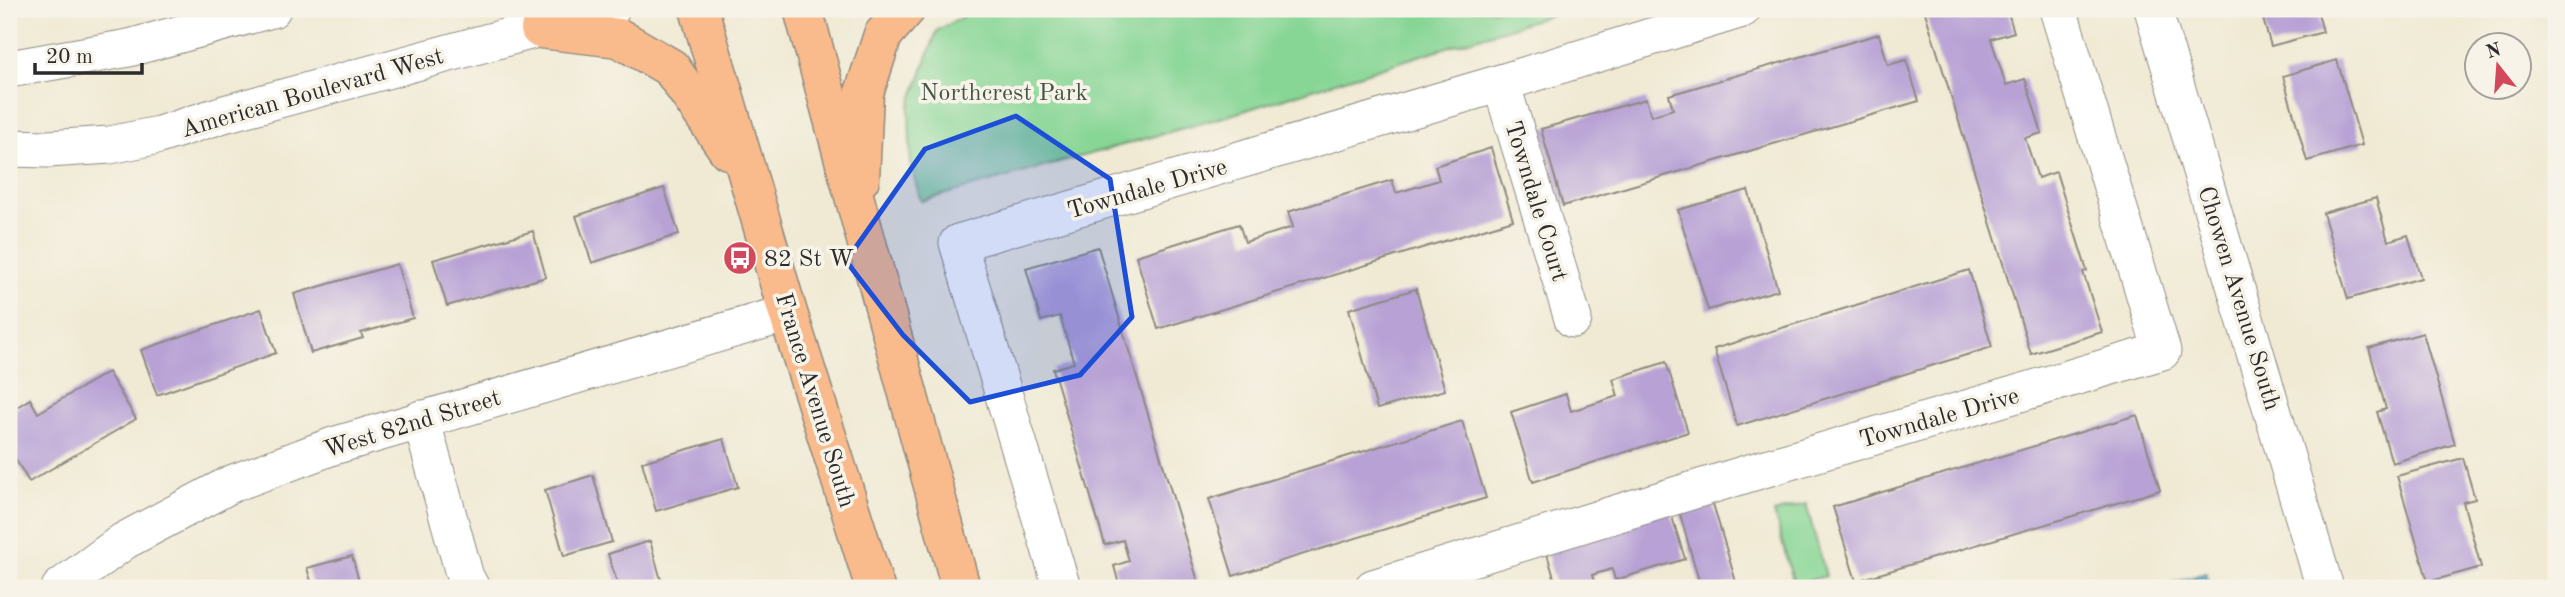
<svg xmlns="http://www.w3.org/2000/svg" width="2565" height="597" font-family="'Old Standard TT',serif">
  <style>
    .green { fill: #87d695; stroke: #598060; stroke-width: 2 }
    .water { fill: #52b0d1; stroke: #3e6e7e; stroke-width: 2 }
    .building { fill: #b7a1d5 }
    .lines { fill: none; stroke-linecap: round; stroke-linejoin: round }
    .minor-casing { stroke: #8e8a80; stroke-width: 39 }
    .major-casing { stroke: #8e8a80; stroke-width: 41 }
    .minor { stroke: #fff; stroke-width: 37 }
    .major { stroke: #fabb8c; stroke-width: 38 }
    .marked { fill: #1d4ed8; fill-opacity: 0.2; stroke: #1d4ed8; stroke-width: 5; stroke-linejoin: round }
    .labels { text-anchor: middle; stroke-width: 7; stroke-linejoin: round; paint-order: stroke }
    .street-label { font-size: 24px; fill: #2b2b2b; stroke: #f7f3e8 }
    .park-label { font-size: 24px; fill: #425646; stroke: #f7f3e8 }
    .poi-label { font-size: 24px; fill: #2b2b2b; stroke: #f7f3e8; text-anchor: start }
  </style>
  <rect width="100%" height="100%" fill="#f7f3e8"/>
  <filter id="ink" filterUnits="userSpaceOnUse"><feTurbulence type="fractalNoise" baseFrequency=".0143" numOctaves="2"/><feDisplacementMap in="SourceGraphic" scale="14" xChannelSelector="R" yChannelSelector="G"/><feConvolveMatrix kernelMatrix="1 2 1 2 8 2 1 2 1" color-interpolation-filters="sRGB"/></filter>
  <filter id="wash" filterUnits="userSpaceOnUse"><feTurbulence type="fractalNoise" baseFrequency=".00686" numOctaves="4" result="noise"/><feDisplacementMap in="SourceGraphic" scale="28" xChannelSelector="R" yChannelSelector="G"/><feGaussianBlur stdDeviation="1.57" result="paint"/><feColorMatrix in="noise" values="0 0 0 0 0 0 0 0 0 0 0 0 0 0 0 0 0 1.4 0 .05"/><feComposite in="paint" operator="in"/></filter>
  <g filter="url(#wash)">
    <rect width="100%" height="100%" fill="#f0ead4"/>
    <g class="green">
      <polygon points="976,9 1569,9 1227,116 921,201 911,166 909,108 937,31"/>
      <polygon points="1806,504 1826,576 1794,584 1774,513"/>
    </g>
    <polygon class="water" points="2206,573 2211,588 2156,588"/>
    <g id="blocks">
      <g class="building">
        <polygon points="1924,9 2007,9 2014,32 1991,39 2006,85 2025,79 2042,133 2025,138 2038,178 2056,172 2087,271 2083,272 2102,332 2031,354"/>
        <polygon points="2260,9 2317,9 2323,32 2271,46"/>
        <polygon points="1879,34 1888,65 1906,60 1919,101 1563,206 1541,129 1646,99 1651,116 1673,109 1669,95"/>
        <polygon points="2337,60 2362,145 2307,161 2283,76"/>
        <polygon points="1491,148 1513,220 1158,329 1136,256 1239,224 1245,242 1293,227 1288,212 1392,180 1396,193 1439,180 1435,166"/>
        <polygon points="664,188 679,234 592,263 576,216"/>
        <polygon points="1748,190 1778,290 1708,310 1678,210"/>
        <polygon points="2376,198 2388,241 2408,235 2421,278 2348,299 2323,213"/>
        <polygon points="533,231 546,277 447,306 433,260"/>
        <polygon points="1098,247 1200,588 1120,588 1114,566 1129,561 1123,540 1105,545 1053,369 1074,363 1060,316 1041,321 1026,268"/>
        <polygon points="397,264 413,318 361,333 363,338 311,353 294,294"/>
        <polygon points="1969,270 1992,347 1737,426 1714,349"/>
        <polygon points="1416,289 1445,390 1377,409 1349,309"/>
        <polygon points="261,309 276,353 157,395 141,350"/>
        <polygon points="2423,333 2455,444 2392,463 2377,412 2386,409 2369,348"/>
        <polygon points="1666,362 1688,432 1533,482 1511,412 1566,394 1571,411 1618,396 1613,379"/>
        <polygon points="108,372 136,419 29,482 9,448 9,412 30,399 38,413"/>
        <polygon points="2137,415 2160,490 1856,581 1833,507"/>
        <polygon points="1462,421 1486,498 1233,576 1209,499"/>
        <polygon points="724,439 738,487 656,511 642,462"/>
        <polygon points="2463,458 2475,499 2463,502 2481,567 2428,582 2397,476"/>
        <polygon points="593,475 612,542 564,556 545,490"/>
        <polygon points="1711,497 1736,582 1714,588 1701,588 1678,507"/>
        <polygon points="1670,510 1685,559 1615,580 1612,569 1592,575 1596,588 1557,588 1545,547"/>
        <polygon points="650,541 661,580 633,588 619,588 608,554"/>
        <polygon points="352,556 361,588 313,588 307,568"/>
      </g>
    </g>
  </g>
  <g filter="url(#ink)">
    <use href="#blocks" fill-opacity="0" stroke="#8e8a80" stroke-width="2"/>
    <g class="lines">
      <g class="minor-casing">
        <g id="minor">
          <polyline points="2153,9 2325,588"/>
          <polyline points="9,69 129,48 272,9"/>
          <polyline points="1501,83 1573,319"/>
          <polyline points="9,148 48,149 110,145 159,135 224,114 611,9"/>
          <polyline points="421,419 465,577 471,588"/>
          <polyline points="60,588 124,541 231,484 333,446 788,313"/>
          <polyline points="1062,588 958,243 1501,83 1742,9"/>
          <polyline points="1373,588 1753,472 2162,351 2058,9"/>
        </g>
      </g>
      <g class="major-casing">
        <g id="major">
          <polyline points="699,9 788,313 875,588"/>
          <polyline points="803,9 961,588"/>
          <polyline points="540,29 619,38 671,68 728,150"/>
          <polyline points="860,179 864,93 883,35 906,9"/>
        </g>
      </g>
      <use href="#minor" class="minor"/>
      <use href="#major" class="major"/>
    </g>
  </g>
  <path class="marked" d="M1016 116 1110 179 1132 317 1080 375 970 402 903 335 846 261 925 149Z"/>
  <defs>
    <g id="bus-disc" transform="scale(1.75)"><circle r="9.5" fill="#d1495b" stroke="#f7f3e8"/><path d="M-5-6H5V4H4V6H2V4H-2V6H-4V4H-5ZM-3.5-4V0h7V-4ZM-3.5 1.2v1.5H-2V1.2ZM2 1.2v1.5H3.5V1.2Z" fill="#fff"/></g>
  </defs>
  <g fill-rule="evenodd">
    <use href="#bus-disc" x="740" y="258"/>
  </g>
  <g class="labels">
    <g class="street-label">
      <text transform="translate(312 92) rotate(-16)" y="8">American Boulevard West</text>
      <text transform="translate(1147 188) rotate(-16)" y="8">Towndale Drive</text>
      <text transform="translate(1537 201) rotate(73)" y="8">Towndale Court</text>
      <text transform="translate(2240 298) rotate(73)" y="8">Chowen Avenue South</text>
      <text transform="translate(816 400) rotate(73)" y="8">France Avenue South</text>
      <text transform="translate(1939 417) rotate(-16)" y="8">Towndale Drive</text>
      <text transform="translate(412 423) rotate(-17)" y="8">West 82nd Street</text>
    </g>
    <g class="park-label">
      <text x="1004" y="100">Northcrest Park</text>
    </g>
    <g class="poi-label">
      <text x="764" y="266">82 St W</text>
    </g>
  </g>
  <rect width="2565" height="597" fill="none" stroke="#f7f3e8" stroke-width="35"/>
  <g transform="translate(2498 66) rotate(343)"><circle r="33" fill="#f7f3e8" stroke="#a5a39c" stroke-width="2"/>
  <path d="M0-5L12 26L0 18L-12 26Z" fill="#d1495b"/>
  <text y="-10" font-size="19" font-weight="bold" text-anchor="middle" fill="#2b2b2b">N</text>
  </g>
  <path d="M35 63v10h107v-10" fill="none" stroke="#2b2b2b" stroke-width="3.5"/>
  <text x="46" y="63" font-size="21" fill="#2b2b2b" stroke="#f7f3e8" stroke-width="5" paint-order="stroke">20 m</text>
</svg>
